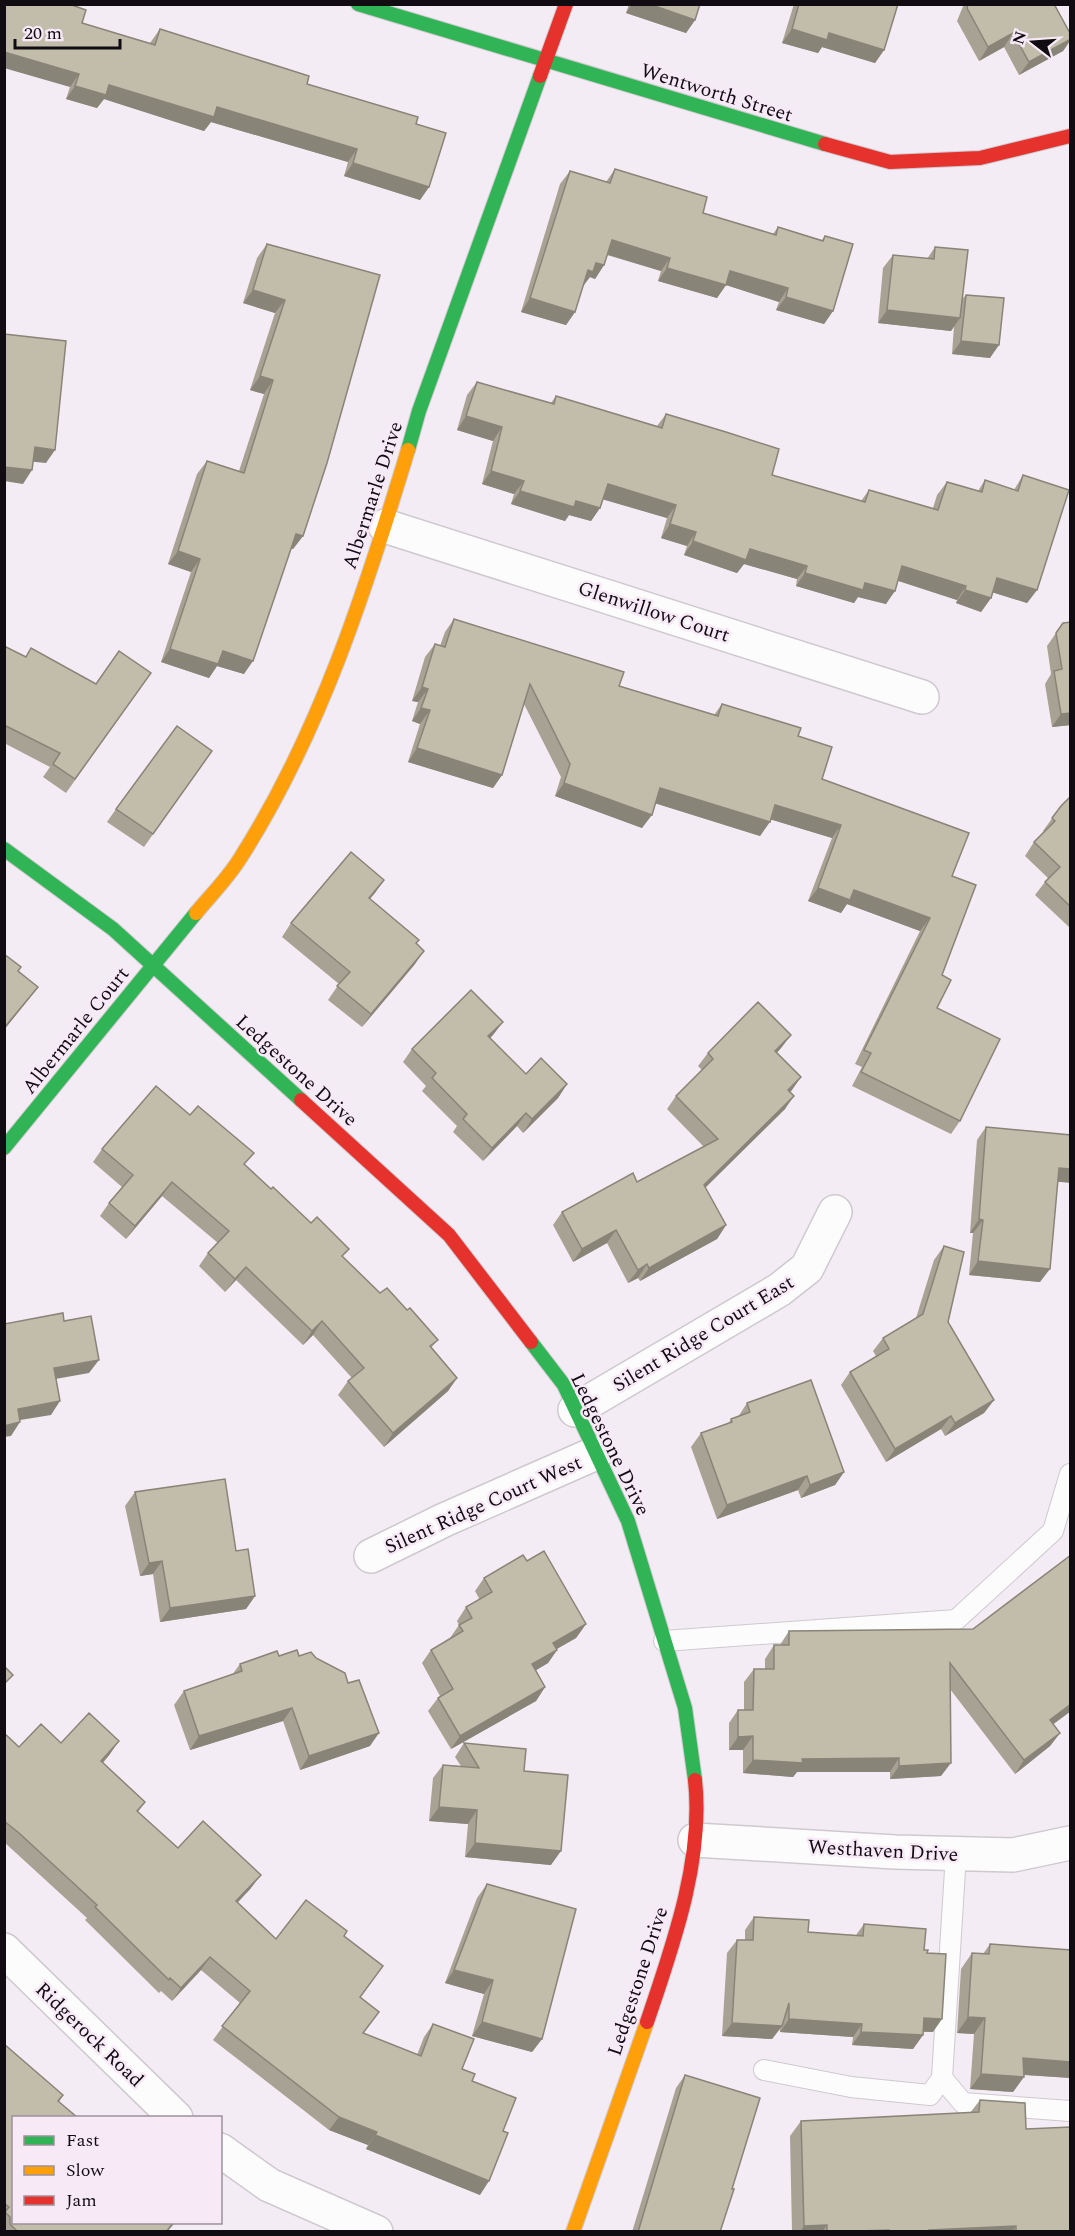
<svg xmlns="http://www.w3.org/2000/svg" width="1075" height="2236" font-family="Spectral,serif">
  <style>
    .lines { fill: none; stroke-linecap: round; stroke-linejoin: round }
    .lane-casing { stroke: #cfc9cf; stroke-width: 22 }
    .street-casing { stroke: #cfc9cf; stroke-width: 36 }
    .fast-casing { stroke: #cfc9cf; stroke-width: 16 }
    .slow-casing { stroke: #cfc9cf; stroke-width: 16 }
    .jam-casing { stroke: #cfc9cf; stroke-width: 16 }
    .lane { stroke: #fdfcfd; stroke-width: 20 }
    .street { stroke: #fdfcfd; stroke-width: 33 }
    .fast { stroke: #30b455; stroke-width: 14 }
    .slow { stroke: #ff9f0a; stroke-width: 14 }
    .jam { stroke: #e5322d; stroke-width: 14 }
    .wall { fill: #a7a293 }
    .shaded-wall { fill: #888478 }
    .building { fill: #c2bcab; stroke: #888478; stroke-width: 1.5 }
    .labels { text-anchor: middle; stroke-width: 5; stroke-linejoin: round; paint-order: stroke }
    .street-label { font-size: 20px; fill: #110c11; stroke: #f8e9f7 }
  </style>
  <rect width="100%" height="100%" fill="#f4ecf4"/>
  <g class="lines">
    <g class="lane-casing">
      <g id="lane">
        <polyline points="664,1641 956,1620 1053,1531 1070,1474"/>
        <polyline points="764,2070 851,2087 930,2095 942,2078 956,1854"/>
        <polyline points="942,2078 963,2103 1070,2111"/>
      </g>
    </g>
    <g class="street-casing">
      <g id="street">
        <polyline points="385,526 922,697"/>
        <polyline points="575,1410 779,1290 807,1268 835,1212"/>
        <polyline points="371,1556 444,1520 596,1453"/>
        <polyline points="695,1840 895,1852 1013,1855 1070,1843"/>
        <polyline points="4,1950 176,2118"/>
        <polyline points="220,2150 269,2185 376,2232"/>
      </g>
    </g>
    <g class="fast-casing">
      <g id="fast">
        <polyline points="358,4 825,144"/>
        <polyline points="408,450 419,411 540,76"/>
        <polyline points="4,849 113,929 301,1100"/>
        <polyline points="4,1148 196,913"/>
        <polyline points="531,1342 564,1385 628,1521 685,1708 695,1780"/>
      </g>
    </g>
    <g class="slow-casing">
      <g id="slow">
        <path d="M196 913C211 895 229 877 241 857 320 733 366 589 408 450"/>
        <polyline points="573,2232 647,2022"/>
      </g>
    </g>
    <g class="jam-casing">
      <g id="jam">
        <polyline points="540,76 566,4"/>
        <polyline points="825,144 890,162 980,158 1070,136"/>
        <polyline points="301,1100 449,1235 531,1342"/>
        <path d="M647 2022C672 1948 704 1860 695 1780"/>
      </g>
    </g>
    <use href="#lane" class="lane"/>
    <use href="#street" class="street"/>
    <use href="#fast" class="fast"/>
    <use href="#slow" class="slow"/>
    <use href="#jam" class="jam"/>
  </g>
  <g class="wall">
    <polygon points="629,4 700,4 695,20 686,33 626,13"/>
    <polygon points="794,4 898,4 884,50 875,63 822,47 818,53 782,43"/>
    <polygon points="964,4 1054,4 1071,35 1071,40 1063,51 1019,75 1004,47 979,61 957,21"/>
    <polygon points="82,23 150,43 160,29 416,124 429,187 420,200 344,176 348,162 211,122 204,131 104,99 97,108 66,99 70,87"/>
    <polygon points="615,169 703,213 773,234 778,227 822,240 825,236 833,311 824,324 776,310 779,302 726,285 717,298 658,281 661,271 607,255 604,265 595,279 590,277 583,285 575,312 566,325 521,312 560,184 570,171 606,182"/>
    <polygon points="267,244 380,275 303,536 293,549 291,548 244,674 217,666 209,678 161,662 191,572 168,564 197,474 207,461 239,471 264,394 250,390 275,313 243,303 257,258"/>
    <polygon points="935,247 962,299 966,295 990,358 952,354 954,326 951,331 878,323 883,268 893,255 927,259"/>
    <polygon points="477,382 551,403 556,396 657,426 666,414 772,475 861,501 869,490 933,508 937,495 947,482 978,491 985,480 1014,490 1023,475 1037,590 1027,603 992,592 991,598 981,612 956,603 957,600 898,581 886,604 858,597 854,603 796,586 797,579 744,564 737,573 684,555 687,546 661,538 667,518 603,499 600,508 591,521 569,515 565,521 511,504 514,494 482,484 493,441 457,430 467,395"/>
    <polygon points="454,619 619,686 714,715 722,704 798,736 822,779 952,876 942,975 937,1008 960,1121 951,1134 852,1086 862,1067 855,1064 920,931 847,904 841,913 808,901 832,838 770,819 760,836 655,803 642,828 555,796 561,777 524,704 502,775 493,788 408,762 420,724 412,721 418,702 412,701 425,657 435,644 440,646 445,632"/>
    <polygon points="1063,623 1071,725 1052,727 1045,684 1051,674 1047,646"/>
    <polygon points="4,646 25,657 31,648 96,684 151,673 66,793 43,777 50,767 4,743"/>
    <polygon points="212,751 144,847 107,822 116,809"/>
    <polygon points="1071,796 1071,926 1069,927 1035,895 1048,878 1025,856 1034,842 1044,832 1043,831 1061,806"/>
    <polygon points="384,880 370,899 419,940 416,944 415,964 362,1027 328,1000 339,984 282,937 291,923"/>
    <polygon points="503,1022 490,1038 526,1074 567,1084 558,1098 523,1133 517,1126 483,1161 453,1132 457,1126 422,1091 426,1086 403,1062 412,1049"/>
    <polygon points="791,1035 781,1048 777,1053 792,1090 790,1092 785,1109 705,1187 726,1225 717,1239 640,1281 638,1278 628,1283 607,1243 573,1262 553,1225 562,1212 637,1182 704,1147 667,1109 676,1096 702,1070 698,1066 708,1053"/>
    <polygon points="986,1127 1058,1182 1040,1282 969,1275 973,1233 970,1233 977,1140"/>
    <polygon points="102,1149 245,1165 380,1293 407,1310 438,1340 431,1348 457,1378 448,1391 384,1447 338,1395 348,1381 352,1378 313,1335 303,1345 236,1280 225,1292 199,1266 208,1253 218,1243 162,1196 126,1239 100,1216 109,1203 122,1187 93,1162"/>
    <polygon points="944,1246 948,1322 994,1400 984,1413 945,1436 941,1429 886,1462 841,1385 850,1372 876,1356 873,1351 883,1338 916,1318 934,1260"/>
    <polygon points="747,1403 844,1472 835,1485 801,1498 798,1490 717,1519 691,1447 701,1433 728,1424 731,1419 738,1417"/>
    <polygon points="135,1492 236,1551 255,1596 246,1609 160,1622 153,1574 140,1576 125,1506"/>
    <polygon points="1071,1555 1071,1711 1053,1724 1060,1733 1050,1746 1015,1774 950,1689 941,1776 890,1779 890,1772 797,1772 793,1777 743,1773 743,1750 729,1750 729,1723 738,1710 744,1710 744,1682 754,1669 765,1669 765,1659 774,1645 780,1645 789,1631 973,1629"/>
    <polygon points="527,1561 586,1624 576,1638 557,1649 557,1650 548,1663 536,1670 545,1687 536,1701 451,1749 428,1711 438,1698 440,1696 422,1663 431,1650 450,1638 459,1625 457,1621 466,1607 480,1600 475,1591 484,1578"/>
    <polygon points="279,1656 299,1656 316,1658 348,1683 370,1746 300,1770 283,1721 190,1750 174,1705 184,1691 232,1675 240,1664"/>
    <polygon points="4,1733 19,1747 61,1743 110,1754 103,1763 145,1802 138,1812 178,1848 251,1888 237,1903 276,1939 344,1936 383,1966 360,1998 364,2033 417,2055 424,2037 433,2024 462,2069 472,2081 480,2195 366,2149 368,2145 329,2130 213,2040 240,2003 201,1970 172,2001 161,1991 159,1993 85,1920 87,1918 4,1842"/>
    <polygon points="464,1743 524,1771 551,1865 465,1857 468,1824 429,1821 433,1778 443,1765 461,1766 455,1757"/>
    <polygon points="487,1884 542,2039 532,2052 472,2036 484,1994 445,1983 477,1898"/>
    <polygon points="754,1917 808,1932 856,1935 864,1924 924,1950 927,1953 933,2032 923,2032 923,2035 913,2049 852,2045 853,2037 780,2032 780,2029 772,2039 722,2036 727,1953 737,1940 745,1940 745,1930"/>
    <polygon points="990,1944 1068,1950 1071,1946 1071,2078 1024,2075 1013,2092 970,2089 974,2034 957,2033 961,1969 972,1953 983,1954"/>
    <polygon points="4,2044 63,2095 59,2102 14,2223 175,2223 167,2232 4,2232"/>
    <polygon points="685,2075 720,2232 632,2232 676,2088"/>
    <polygon points="980,2100 1026,2129 1071,2232 792,2232 790,2136 801,2121 970,2113"/>
  </g>
  <g class="shaded-wall">
    <polygon points="632,4 649,4 695,20 686,33 626,13"/>
    <polygon points="792,29 829,33 884,50 875,63 822,47 818,53 782,43"/>
    <polygon points="1013,33 1004,47 979,61 988,47"/>
    <polygon points="1071,39 1063,51 1019,75 1029,62"/>
    <polygon points="4,52 79,74 70,87 4,68"/>
    <polygon points="109,85 217,107 357,149 348,162 211,122 204,131 104,99 97,108 66,99 75,86"/>
    <polygon points="353,163 429,187 420,200 344,176"/>
    <polygon points="612,240 670,258 661,271 602,253"/>
    <polygon points="596,263 604,265 595,279 590,277 584,285 579,283 588,270"/>
    <polygon points="667,268 730,271 788,288 779,302 726,285 717,298 658,281"/>
    <polygon points="253,290 285,300 275,313 243,303"/>
    <polygon points="786,297 833,311 824,324 776,310"/>
    <polygon points="530,298 575,312 566,325 521,312"/>
    <polygon points="887,310 960,318 951,331 878,323"/>
    <polygon points="961,341 999,345 990,358 952,354"/>
    <polygon points="260,376 273,380 264,394 250,390"/>
    <polygon points="466,416 502,427 493,441 457,430"/>
    <polygon points="35,447 55,450 46,463 26,461"/>
    <polygon points="4,467 32,470 23,484 4,481"/>
    <polygon points="491,471 524,481 514,494 482,484"/>
    <polygon points="608,484 676,505 667,518 598,498"/>
    <polygon points="520,491 576,501 600,508 591,521 569,515 565,521 511,504"/>
    <polygon points="670,524 696,532 687,546 661,538"/>
    <polygon points="296,534 303,536 293,549 286,547"/>
    <polygon points="693,541 750,549 807,566 797,579 744,564 737,573 684,555"/>
    <polygon points="178,551 200,559 191,572 168,564"/>
    <polygon points="902,566 966,586 957,600 893,579"/>
    <polygon points="805,573 865,583 895,591 886,604 858,597 854,603 796,586"/>
    <polygon points="997,578 1037,590 1027,603 988,591"/>
    <polygon points="965,590 991,598 981,612 956,603"/>
    <polygon points="170,649 223,651 253,661 244,674 217,666 209,678 161,662"/>
    <polygon points="422,687 428,689 418,702 412,701"/>
    <polygon points="421,708 430,710 420,724 412,721"/>
    <polygon points="1071,713 1071,725 1052,727 1061,714"/>
    <polygon points="417,748 502,775 493,788 408,762"/>
    <polygon points="564,783 652,815 642,828 555,796"/>
    <polygon points="660,788 770,822 760,836 651,802"/>
    <polygon points="775,805 841,825 832,838 766,818"/>
    <polygon points="384,880 375,893 359,911 369,898"/>
    <polygon points="818,888 854,890 930,918 920,931 847,904 841,913 808,901"/>
    <polygon points="424,951 415,964 362,1027 371,1014"/>
    <polygon points="38,987 28,1000 4,1030 4,1028"/>
    <polygon points="503,1022 493,1035 479,1050 488,1036"/>
    <polygon points="791,1035 781,1048 766,1064 775,1051"/>
    <polygon points="801,1077 792,1090 779,1103 788,1090"/>
    <polygon points="567,1084 558,1098 523,1133 532,1119"/>
    <polygon points="794,1096 785,1109 695,1198 704,1185"/>
    <polygon points="526,1113 517,1126 483,1161 492,1148"/>
    <polygon points="1059,1168 1071,1169 1071,1183 1050,1181"/>
    <polygon points="172,1182 162,1196 126,1239 135,1226"/>
    <polygon points="979,1219 983,1220 973,1233 970,1233"/>
    <polygon points="726,1225 717,1239 640,1281 649,1268"/>
    <polygon points="616,1230 607,1243 573,1262 582,1249"/>
    <polygon points="978,1261 1050,1269 1040,1282 969,1275"/>
    <polygon points="647,1264 638,1278 628,1283 638,1270"/>
    <polygon points="246,1267 236,1280 225,1292 235,1279"/>
    <polygon points="322,1321 313,1335 303,1345 312,1331"/>
    <polygon points="99,1360 89,1373 44,1381 54,1368"/>
    <polygon points="457,1378 448,1391 384,1447 393,1433"/>
    <polygon points="994,1400 984,1413 945,1436 955,1423"/>
    <polygon points="60,1401 51,1415 8,1422 18,1409"/>
    <polygon points="951,1416 941,1429 886,1462 895,1449"/>
    <polygon points="20,1422 11,1436 4,1437 4,1426"/>
    <polygon points="844,1472 835,1485 801,1498 810,1485"/>
    <polygon points="807,1476 798,1490 717,1519 727,1505"/>
    <polygon points="162,1561 153,1574 140,1576 149,1563"/>
    <polygon points="255,1596 246,1609 160,1622 170,1608"/>
    <polygon points="586,1624 576,1638 544,1656 553,1643"/>
    <polygon points="557,1650 548,1663 523,1678 532,1664"/>
    <polygon points="545,1687 536,1701 451,1749 460,1736"/>
    <polygon points="1071,1704 1071,1711 1040,1734 1050,1720"/>
    <polygon points="292,1708 283,1721 190,1750 199,1736"/>
    <polygon points="379,1733 370,1746 300,1770 309,1756"/>
    <polygon points="1060,1733 1050,1746 1015,1774 1024,1760"/>
    <polygon points="753,1736 743,1750 729,1750 738,1737"/>
    <polygon points="119,1741 110,1754 92,1774 101,1761"/>
    <polygon points="899,1758 890,1772 797,1772 793,1777 743,1773 753,1760 802,1759"/>
    <polygon points="951,1763 941,1776 890,1779 899,1766"/>
    <polygon points="439,1807 477,1810 468,1824 429,1821"/>
    <polygon points="475,1843 561,1851 551,1865 465,1857"/>
    <polygon points="261,1875 251,1888 226,1915 236,1901"/>
    <polygon points="210,1957 201,1970 172,2001 181,1988"/>
    <polygon points="454,1970 493,1980 484,1994 445,1983"/>
    <polygon points="968,2017 985,2018 974,2034 957,2033"/>
    <polygon points="924,2018 942,2019 933,2032 915,2031"/>
    <polygon points="789,2019 862,2024 853,2037 780,2032"/>
    <polygon points="482,2022 542,2039 532,2052 472,2036"/>
    <polygon points="732,2023 782,2026 772,2039 722,2036"/>
    <polygon points="861,2032 923,2035 913,2049 852,2045"/>
    <polygon points="1023,2058 1071,2062 1071,2078 1012,2074"/>
    <polygon points="981,2074 1024,2077 1013,2092 970,2089"/>
    <polygon points="339,2117 377,2132 368,2145 329,2130"/>
    <polygon points="375,2135 489,2181 480,2195 366,2149"/>
    <polygon points="827,2225 822,2232 800,2232 804,2226"/>
    <polygon points="1016,2226 1012,2232 928,2232 929,2230"/>
    <polygon points="889,2230 889,2232 837,2232"/>
  </g>
  <g class="building">
    <polygon points="4,4 69,4 86,10 82,23 155,45 160,29 309,76 307,84 418,117 416,124 446,133 429,187 353,163 357,149 217,107 214,117 109,85 106,95 75,86 79,74 4,52"/>
    <polygon points="649,4 700,4 695,20"/>
    <polygon points="799,4 898,4 884,50 829,33 827,40 792,29"/>
    <polygon points="968,4 1054,4 1071,35 1071,39 1029,62 1013,33 988,47 967,8"/>
    <polygon points="615,169 707,197 703,213 776,235 778,227 823,241 825,236 853,244 833,311 786,297 788,288 730,271 726,285 667,268 670,258 612,240 604,265 596,263 593,272 588,270 575,312 530,298 570,171 610,183"/>
    <polygon points="267,244 380,275 327,463 303,536 296,534 253,661 223,651 218,664 170,649 200,559 178,551 207,461 244,473 273,380 260,376 285,300 253,290"/>
    <polygon points="935,247 968,250 960,318 887,310 893,255 934,259"/>
    <polygon points="966,295 1004,298 999,345 961,341"/>
    <polygon points="4,334 66,341 55,450 35,447 32,470 4,467"/>
    <polygon points="477,382 554,404 556,396 662,428 666,414 726,432 779,449 772,475 865,502 869,490 938,510 947,482 982,492 985,480 1018,491 1023,475 1069,490 1037,590 997,578 991,598 965,590 966,586 902,566 895,591 865,583 863,590 805,573 807,566 750,549 746,560 693,541 696,532 670,524 676,505 608,484 600,508 576,501 574,507 520,491 524,481 491,471 502,427 466,416"/>
    <polygon points="454,619 624,672 619,686 718,716 722,704 801,728 798,736 832,747 822,779 969,833 952,876 976,885 942,975 951,980 937,1008 1000,1039 960,1121 861,1072 871,1053 864,1050 930,918 854,890 850,900 818,888 841,825 775,805 770,822 660,788 652,815 564,783 570,764 530,684 502,775 417,748 430,710 421,708 428,689 422,687 435,644 445,647"/>
    <polygon points="1071,622 1071,713 1061,714 1054,671 1062,669 1056,633 1063,623"/>
    <polygon points="4,646 26,657 31,648 96,684 119,651 151,673 75,779 53,764 60,753 4,725"/>
    <polygon points="177,726 212,751 153,834 116,809"/>
    <polygon points="1071,796 1071,907 1045,882 1060,867 1034,842 1055,821 1052,818 1061,806"/>
    <polygon points="351,852 384,880 369,898 419,940 416,943 424,951 371,1014 337,986 350,972 291,923"/>
    <polygon points="4,954 21,967 18,971 38,987 4,1028"/>
    <polygon points="471,990 503,1022 488,1036 526,1074 541,1058 567,1084 532,1119 526,1113 492,1148 463,1119 467,1114 432,1078 436,1073 412,1049"/>
    <polygon points="758,1002 791,1035 775,1051 801,1077 788,1090 794,1096 704,1185 726,1225 649,1268 647,1264 638,1270 616,1230 582,1249 562,1212 633,1173 637,1182 718,1139 676,1096 713,1059 708,1053"/>
    <polygon points="156,1086 190,1115 198,1106 254,1153 244,1164 271,1189 273,1187 311,1223 317,1217 349,1249 342,1256 380,1293 387,1288 407,1310 410,1308 438,1340 430,1346 457,1378 393,1433 348,1381 364,1368 322,1321 312,1331 246,1267 235,1279 208,1253 229,1231 172,1182 135,1226 109,1203 133,1175 102,1149"/>
    <polygon points="986,1127 1071,1135 1071,1169 1059,1168 1050,1269 978,1261 983,1220 979,1219"/>
    <polygon points="944,1246 964,1252 948,1322 994,1400 955,1423 951,1416 895,1449 850,1372 889,1349 883,1338 923,1314"/>
    <polygon points="63,1313 64,1321 91,1316 99,1360 54,1368 60,1401 18,1409 20,1422 4,1426 4,1324"/>
    <polygon points="811,1380 844,1472 810,1485 807,1476 727,1505 701,1433 732,1422 731,1419 750,1412 747,1403"/>
    <polygon points="225,1479 236,1551 248,1549 255,1596 170,1608 162,1561 149,1563 135,1492"/>
    <polygon points="544,1551 586,1624 553,1643 557,1650 532,1664 545,1687 460,1736 438,1698 453,1689 431,1650 463,1631 459,1625 472,1618 466,1607 492,1592 484,1578 523,1555 527,1561"/>
    <polygon points="1071,1555 1071,1704 1050,1720 1060,1733 1024,1760 950,1663 951,1763 899,1766 899,1758 802,1759 803,1763 753,1760 753,1736 738,1737 738,1710 753,1710 754,1669 774,1669 774,1645 789,1645 789,1631 973,1629"/>
    <polygon points="297,1650 299,1656 311,1652 316,1658 345,1673 348,1683 359,1680 379,1733 309,1756 292,1708 199,1736 184,1691 242,1671 240,1664 277,1651 279,1656"/>
    <polygon points="4,1666 13,1675 4,1684"/>
    <polygon points="89,1713 119,1741 101,1761 145,1802 137,1811 178,1848 203,1821 261,1875 236,1901 276,1939 306,1900 347,1931 344,1936 383,1966 360,1997 379,2012 363,2033 421,2056 433,2024 474,2039 462,2069 475,2074 472,2081 516,2098 503,2131 508,2133 489,2181 375,2135 377,2132 339,2117 222,2026 250,1991 210,1957 181,1988 170,1978 169,1980 95,1907 97,1905 19,1833 4,1821 4,1733 19,1747 41,1724 61,1743"/>
    <polygon points="464,1743 526,1749 524,1771 568,1775 561,1851 475,1843 477,1810 439,1807 443,1765 479,1768"/>
    <polygon points="487,1884 576,1909 542,2039 482,2022 493,1980 454,1970"/>
    <polygon points="754,1917 809,1920 808,1932 863,1936 864,1924 926,1929 924,1950 928,1950 927,1953 946,1954 942,2019 924,2018 923,2035 861,2032 862,2024 789,2019 789,2003 782,2026 732,2023 737,1940 753,1940"/>
    <polygon points="990,1944 1071,1950 1071,2062 1023,2058 1024,2077 981,2074 985,2018 968,2017 972,1953 989,1954"/>
    <polygon points="4,2044 63,2095 58,2101 78,2118 14,2118 14,2223 173,2223 166,2232 18,2232 10,2224 10,2217 5,2212 9,2207 4,2203"/>
    <polygon points="685,2075 760,2098 732,2189 734,2189 720,2232 638,2232"/>
    <polygon points="980,2100 1025,2103 1026,2129 1071,2127 1071,2232 1016,2232 1016,2226 929,2230 929,2232 889,2232 889,2230 827,2232 827,2225 804,2226 801,2121 979,2112"/>
  </g>
  <g class="labels">
    <g class="street-label">
      <text transform="translate(717 92) rotate(17)" y="7">Wentworth Street</text>
      <text transform="translate(372 495) rotate(-72)" y="7">Albermarle Drive</text>
      <text transform="translate(654 611) rotate(18)" y="7">Glenwillow Court</text>
      <text transform="translate(75 1030) rotate(-51)" y="7">Albermarle Court</text>
      <text transform="translate(297 1070) rotate(42)" y="7">Ledgestone Drive</text>
      <text transform="translate(703 1333) rotate(-31)" y="7">Silent Ridge Court East</text>
      <text transform="translate(611 1444) rotate(64)" y="7">Ledgestone Drive</text>
      <text transform="translate(483 1504) rotate(-24)" y="7">Silent Ridge Court West</text>
      <text transform="translate(883 1850) rotate(3)" y="7">Westhaven Drive</text>
      <text transform="translate(637 1981) rotate(-72)" y="7">Ledgestone Drive</text>
      <text transform="translate(90 2034) rotate(44)" y="7">Ridgerock Road</text>
    </g>
  </g>
  <rect width="1075" height="2236" fill="none" stroke="#110c11" stroke-width="12"/>
  <rect x="12" y="2116" width="210" height="108" fill="#f8e9f7" stroke="#9c919b" stroke-width="1.5"/>
  <rect x="24" y="2136" width="30" height="9" fill="#30b455" stroke="#9c919b" stroke-width="1.5"/>
  <text x="66" y="2146" font-size="18" fill="#110c11">Fast</text>
  <rect x="24" y="2166" width="30" height="9" fill="#ff9f0a" stroke="#9c919b" stroke-width="1.5"/>
  <text x="66" y="2176" font-size="18" fill="#110c11">Slow</text>
  <rect x="24" y="2196" width="30" height="9" fill="#e5322d" stroke="#9c919b" stroke-width="1.5"/>
  <text x="66" y="2206" font-size="18" fill="#110c11">Jam</text>
  <g transform="translate(1033 42) rotate(287)" stroke="#f8e9f7" stroke-width="4.5" paint-order="stroke">
  <path d="M0-4.5L10 22L0 15L-10 22Z" fill="#110c11"/>
  <text y="-9" font-size="16" font-weight="bold" text-anchor="middle" fill="#110c11">N</text>
  </g>
  <path d="M15 39v9h105v-9" fill="none" stroke="#110c11" stroke-width="3"/>
  <text x="24" y="39" font-size="18" fill="#110c11" stroke="#f8e9f7" stroke-width="4.5" paint-order="stroke">20 m</text>
</svg>
